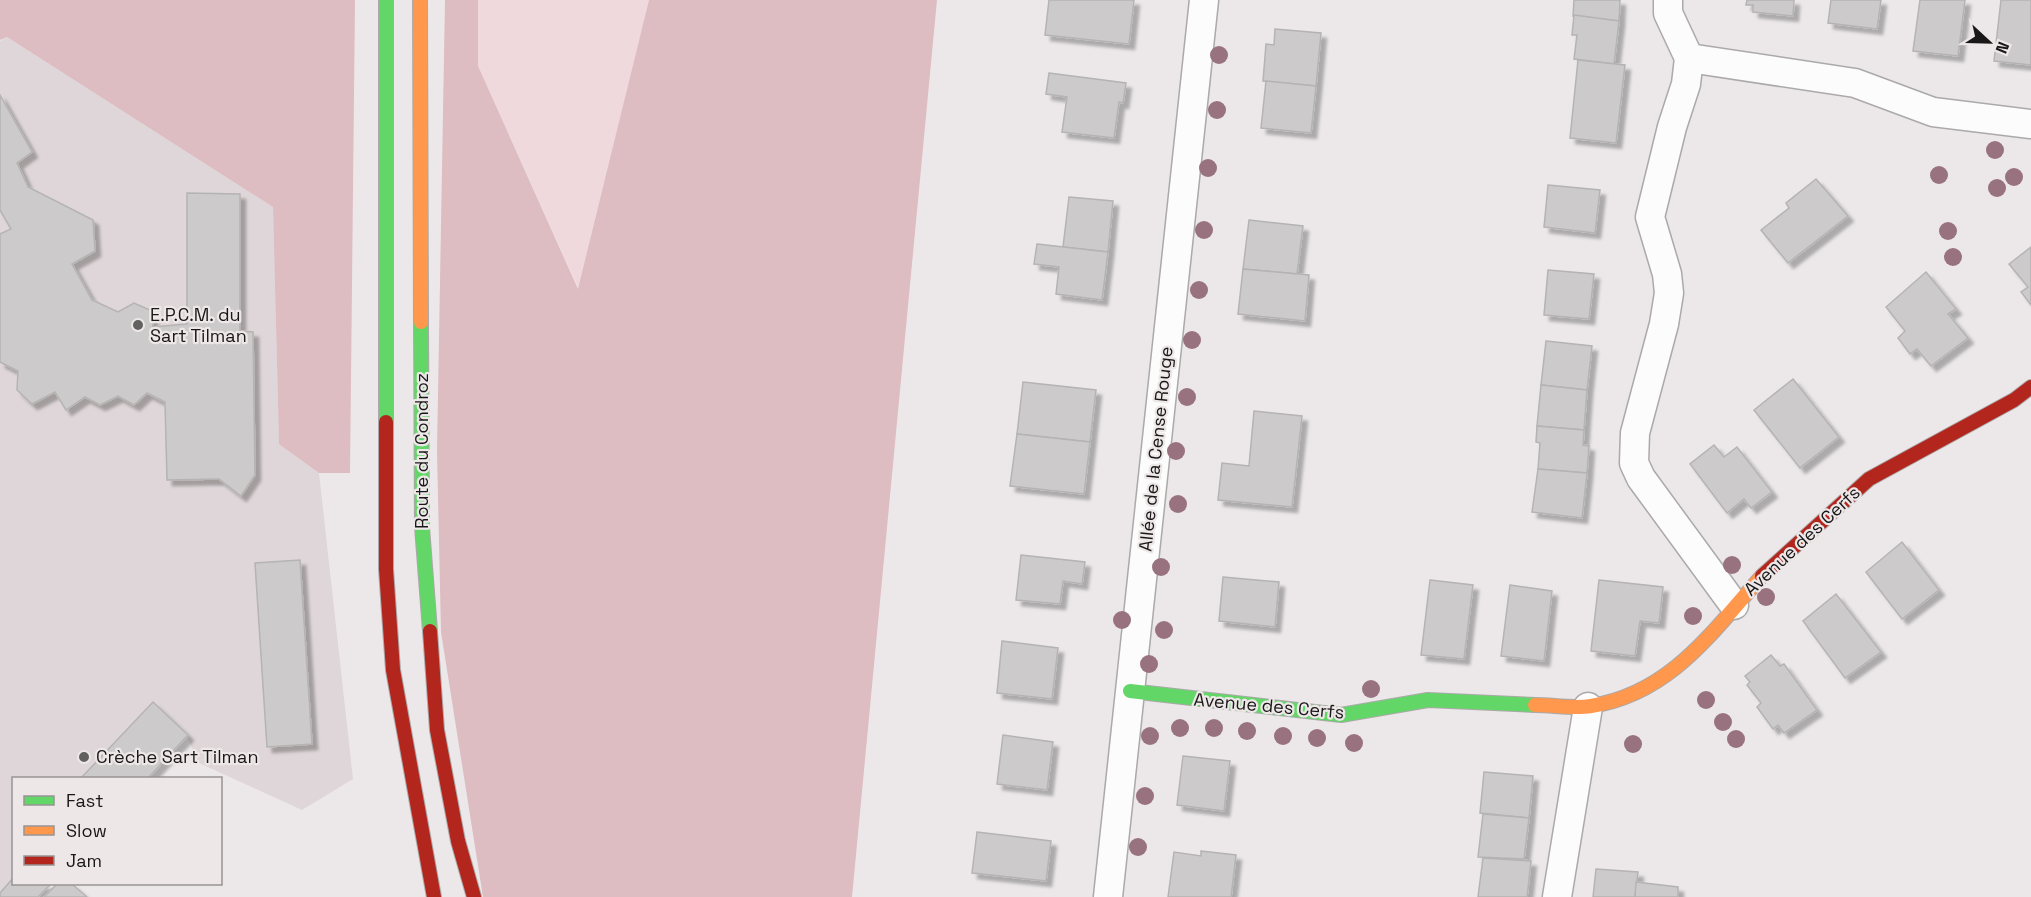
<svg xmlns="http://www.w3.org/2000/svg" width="2031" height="897" font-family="'Space Grotesk',sans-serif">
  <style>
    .built { fill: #ded6d8 }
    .green { fill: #efd9dc }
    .forest { fill: #ddbcc2 }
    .building { fill: #cdcacb; stroke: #b5b3b3; stroke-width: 1.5; filter: url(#shadow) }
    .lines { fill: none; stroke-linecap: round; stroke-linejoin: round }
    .street-casing { stroke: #aba9a9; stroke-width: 31 }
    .fast-casing { stroke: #aba9a9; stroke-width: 16 }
    .slow-casing { stroke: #aba9a9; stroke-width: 16 }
    .jam-casing { stroke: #aba9a9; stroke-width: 16 }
    .street { stroke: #fcfcfc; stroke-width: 28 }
    .fast { stroke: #63d668; stroke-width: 14 }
    .slow { stroke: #ff974d; stroke-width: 14 }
    .jam { stroke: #b3261e; stroke-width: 14 }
    .tree { fill: #98727e }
    .poi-dot { fill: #636060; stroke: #ede7e8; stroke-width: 2 }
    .labels { text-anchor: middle; stroke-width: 4.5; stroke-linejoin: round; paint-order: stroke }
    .poi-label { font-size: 18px; fill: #191717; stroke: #ede7e8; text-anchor: start }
    .street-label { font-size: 18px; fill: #191717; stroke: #ede7e8 }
  </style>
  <defs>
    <filter id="shadow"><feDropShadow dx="5.5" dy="5.5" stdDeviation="1.5" flood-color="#0004"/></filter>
  </defs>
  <rect width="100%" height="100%" fill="#ece8e9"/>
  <polygon class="built" points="7,37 273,207 279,443 319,473 353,779 302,810 197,762 187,735 148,778 14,778 14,884 51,884 38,897 0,897 0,41"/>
  <polygon class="green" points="478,0 649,0 579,290 478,66"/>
  <g class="forest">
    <polygon points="0,0 355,0 350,473 319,473 279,444 273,207 7,37 0,40"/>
    <polygon points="445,0 478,0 478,66 578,289 649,0 937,0 852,897 483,897 441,632 437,451"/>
  </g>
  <g class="building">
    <polygon points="1049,0 1134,0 1129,44 1045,35"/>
    <polygon points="1574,0 1620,0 1619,21 1573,16"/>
    <polygon points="1747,0 1794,0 1793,16 1753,12 1753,5 1746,5"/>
    <polygon points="1831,0 1881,0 1877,29 1828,23"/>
    <polygon points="1920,0 1965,0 1958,56 1913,51"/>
    <polygon points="2001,0 2031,0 2031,65 1994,61"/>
    <polygon points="1574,15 1619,21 1614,64 1574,59 1577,35 1572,35"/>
    <polygon points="1275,29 1321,33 1316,86 1263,81 1266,44 1274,45"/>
    <polygon points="1578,60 1625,65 1616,143 1570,138"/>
    <polygon points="1049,73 1126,83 1123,103 1119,102 1114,138 1062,132 1067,97 1046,94"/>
    <polygon points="1266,81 1316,86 1311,133 1261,128"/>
    <polygon points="0,95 32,152 17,163 28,187 93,220 95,251 72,264 92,300 118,312 134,303 152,311 153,327 187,324 187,193 240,194 240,331 253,332 255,475 241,496 219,479 167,480 165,402 147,393 134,405 118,396 100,405 85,397 66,410 55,392 32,404 17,390 18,371 0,362 0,234 11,229 0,210"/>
    <polygon points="1816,179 1848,216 1788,263 1761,230 1789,208 1786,203"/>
    <polygon points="1548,185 1600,190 1595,233 1544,227"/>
    <polygon points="1069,197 1113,201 1108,252 1063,247"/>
    <polygon points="1249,220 1303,226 1297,274 1243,269"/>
    <polygon points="1037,244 1108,252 1102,300 1056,294 1059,267 1034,264"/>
    <polygon points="2031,247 2031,305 2021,292 2028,287 2009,264"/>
    <polygon points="1243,269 1309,275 1305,321 1238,314"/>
    <polygon points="1548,270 1594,274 1589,319 1544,315"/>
    <polygon points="1926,272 1956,309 1948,314 1968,338 1931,366 1917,349 1910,354 1898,338 1905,331 1886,307"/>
    <polygon points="1546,341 1592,346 1587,390 1541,385"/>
    <polygon points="1793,379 1839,437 1800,468 1754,410"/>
    <polygon points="1023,382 1096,390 1090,442 1017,434"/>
    <polygon points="1541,385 1587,390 1584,430 1537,426"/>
    <polygon points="1254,411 1302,416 1292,507 1218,500 1222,463 1249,466"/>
    <polygon points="1537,426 1584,430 1583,445 1589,446 1587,473 1538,469 1540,443 1536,442"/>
    <polygon points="1017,434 1090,442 1084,494 1010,486"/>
    <polygon points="1714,445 1724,457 1737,447 1772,492 1751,508 1744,499 1727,513 1690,464"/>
    <polygon points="1538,469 1587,473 1582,518 1532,512"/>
    <polygon points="1902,542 1939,590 1902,619 1866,572"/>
    <polygon points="1021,555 1085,562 1082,584 1063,581 1060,604 1016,600"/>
    <polygon points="300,560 312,744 267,747 255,563"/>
    <polygon points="1223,577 1279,582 1275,627 1219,621"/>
    <polygon points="1430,580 1473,585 1464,659 1421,655"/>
    <polygon points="1599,580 1663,587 1659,623 1640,621 1635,656 1591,651"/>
    <polygon points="1510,585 1552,591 1544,661 1501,656"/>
    <polygon points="1836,594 1881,652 1845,678 1803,621"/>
    <polygon points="1002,641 1058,648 1052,699 997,693"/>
    <polygon points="1771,655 1780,666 1784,664 1817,710 1784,733 1778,725 1773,729 1757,707 1761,703 1747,685 1750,682 1745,676"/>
    <polygon points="153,702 188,735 148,778 81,778"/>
    <polygon points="1003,735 1053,742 1047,790 997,784"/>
    <polygon points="1183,756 1230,761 1224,811 1177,805"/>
    <polygon points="1484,772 1533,776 1529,818 1480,813"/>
    <polygon points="1483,814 1529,818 1524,859 1478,857"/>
    <polygon points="977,832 1051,841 1046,881 972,873"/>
    <polygon points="1201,851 1236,855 1231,897 1168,897 1174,852 1201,856"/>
    <polygon points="1483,858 1531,861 1527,897 1478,897"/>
    <polygon points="1596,869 1638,872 1635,897 1593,897"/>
    <polygon points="14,877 14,884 51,884 38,897 0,897 0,893"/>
    <polygon points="1636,882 1678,887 1678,897 1635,897"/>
    <polygon points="57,884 72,884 87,897 44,897"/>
  </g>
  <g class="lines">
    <g class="street-casing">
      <g id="street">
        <polyline points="1668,0 1668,13 1689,58 1686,84 1672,127 1650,217 1667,274 1669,293 1664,324 1635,433 1634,463 1641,478 1734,605"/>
        <polyline points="1689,58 1855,83 1933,112 2031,124"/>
        <polyline points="1108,897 1204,0"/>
        <polyline points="1557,897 1588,707"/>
      </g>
    </g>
    <g class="fast-casing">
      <g id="fast">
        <polyline points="386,0 386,422"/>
        <polyline points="421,322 422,527 430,631"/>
        <polyline points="1130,691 1341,715 1428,700 1535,705"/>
      </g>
    </g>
    <g class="slow-casing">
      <g id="slow">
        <polyline points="420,0 421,322"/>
        <path d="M1535 705C1553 705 1573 709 1591 706 1670 694 1712 632 1762 576"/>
      </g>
    </g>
    <g class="jam-casing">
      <g id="jam">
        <polyline points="386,422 386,569 393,670 434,897"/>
        <polyline points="1762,576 1869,479 2014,400 2031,387"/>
        <polyline points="430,631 437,730 458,841 474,897"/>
      </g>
    </g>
    <use href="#street" class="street"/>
    <use href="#fast" class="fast"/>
    <use href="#slow" class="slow"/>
    <use href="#jam" class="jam"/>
  </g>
  <g class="tree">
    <circle cx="1219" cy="55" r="9"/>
    <circle cx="1217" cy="110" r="9"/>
    <circle cx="1995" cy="150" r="9"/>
    <circle cx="1208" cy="168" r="9"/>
    <circle cx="1939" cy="175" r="9"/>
    <circle cx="2014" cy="177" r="9"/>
    <circle cx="1997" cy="188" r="9"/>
    <circle cx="1204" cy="230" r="9"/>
    <circle cx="1948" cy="231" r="9"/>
    <circle cx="1953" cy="257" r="9"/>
    <circle cx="1199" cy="290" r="9"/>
    <circle cx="1192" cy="340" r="9"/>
    <circle cx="1187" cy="397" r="9"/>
    <circle cx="1176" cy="451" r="9"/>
    <circle cx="1178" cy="504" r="9"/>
    <circle cx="1732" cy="565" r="9"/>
    <circle cx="1161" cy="567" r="9"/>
    <circle cx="1766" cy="597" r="9"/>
    <circle cx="1693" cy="616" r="9"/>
    <circle cx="1122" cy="620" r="9"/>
    <circle cx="1164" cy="630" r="9"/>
    <circle cx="1149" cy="664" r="9"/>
    <circle cx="1371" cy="689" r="9"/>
    <circle cx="1706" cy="700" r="9"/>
    <circle cx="1723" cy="722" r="9"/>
    <circle cx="1180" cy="728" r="9"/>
    <circle cx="1214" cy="728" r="9"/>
    <circle cx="1247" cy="731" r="9"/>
    <circle cx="1150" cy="736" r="9"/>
    <circle cx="1283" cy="736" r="9"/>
    <circle cx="1317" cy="738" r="9"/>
    <circle cx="1736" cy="739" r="9"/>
    <circle cx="1354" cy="743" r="9"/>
    <circle cx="1633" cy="744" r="9"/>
    <circle cx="1145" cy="796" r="9"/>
    <circle cx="1138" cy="847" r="9"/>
  </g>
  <g class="poi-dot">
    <circle cx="138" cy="325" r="6"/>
    <circle cx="84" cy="757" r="6"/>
  </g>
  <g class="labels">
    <g class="poi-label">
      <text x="150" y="321">E.P.C.M. du<tspan x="150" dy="21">Sart Tilman</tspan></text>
      <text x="96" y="763">Crèche Sart Tilman</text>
    </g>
    <g class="street-label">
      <text transform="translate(1156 449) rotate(-84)" y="6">Allée de la Cense Rouge</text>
      <text transform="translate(422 451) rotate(-90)" y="6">Route du Condroz</text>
      <text transform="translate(1802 541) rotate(-43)" y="6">Avenue des Cerfs</text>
      <text transform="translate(1269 706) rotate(5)" y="6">Avenue des Cerfs</text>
    </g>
  </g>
  <rect x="12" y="777" width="210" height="108" fill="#ede7e8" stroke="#989494" stroke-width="1.5"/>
  <rect x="24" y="796" width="30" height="9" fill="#63d668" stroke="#989494" stroke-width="1.5"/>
  <text x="66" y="807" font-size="18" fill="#191717">Fast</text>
  <rect x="24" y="826" width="30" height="9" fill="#ff974d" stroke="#989494" stroke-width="1.5"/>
  <text x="66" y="837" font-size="18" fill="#191717">Slow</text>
  <rect x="24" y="856" width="30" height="9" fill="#b3261e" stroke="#989494" stroke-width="1.5"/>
  <text x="66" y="867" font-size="18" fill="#191717">Jam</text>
  <g transform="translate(1989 42) rotate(112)" stroke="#ede7e8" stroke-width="4.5" paint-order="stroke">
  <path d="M0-4.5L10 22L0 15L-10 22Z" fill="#191717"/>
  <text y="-9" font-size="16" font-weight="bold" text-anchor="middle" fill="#191717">N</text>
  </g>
</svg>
